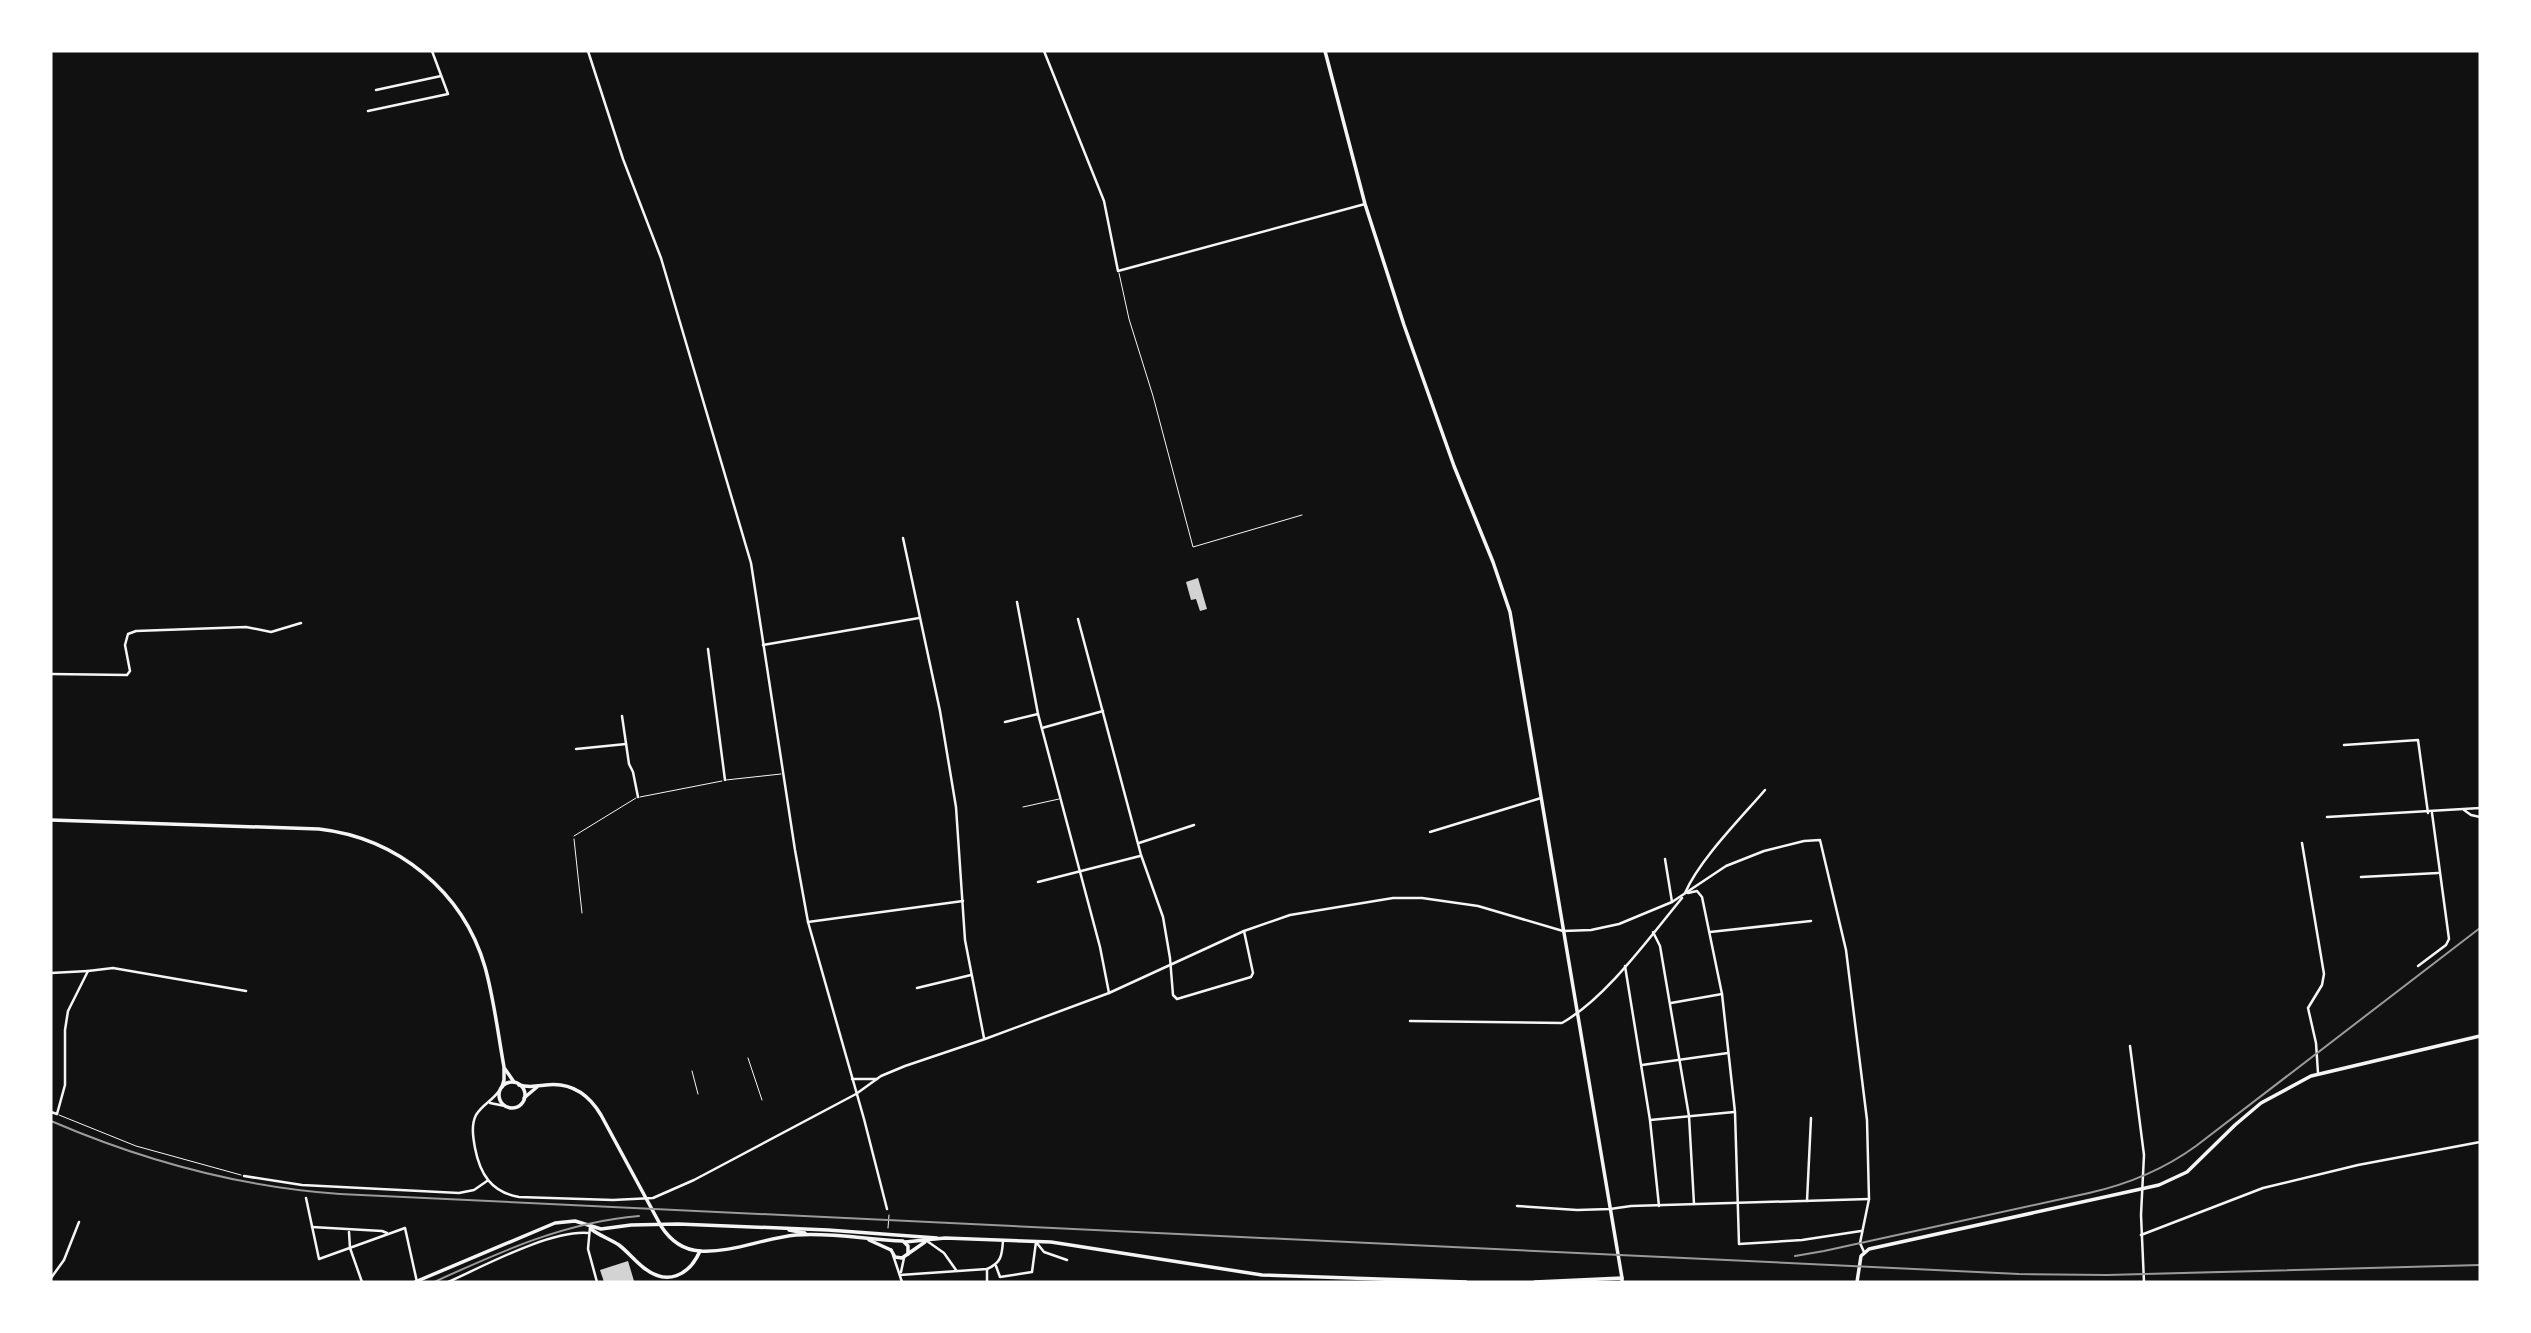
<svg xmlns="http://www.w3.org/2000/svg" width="2531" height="1333" font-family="'Roboto Condensed',sans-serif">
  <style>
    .building { fill: #d3d3d3 }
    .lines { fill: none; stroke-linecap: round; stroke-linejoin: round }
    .path { stroke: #f5f5f5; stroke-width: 1 }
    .service { stroke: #f5f5f5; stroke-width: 1 }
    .minor { stroke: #f5f5f5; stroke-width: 2.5 }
    .tertiary { stroke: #f5f5f5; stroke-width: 3.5 }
    .secondary { stroke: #f5f5f5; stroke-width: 3.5 }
    .primary { stroke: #f5f5f5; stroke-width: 3.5 }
    .rail { stroke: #9a9a9a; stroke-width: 2 }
  </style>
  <rect width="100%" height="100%" fill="#111"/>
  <g class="building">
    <polygon points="1198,578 1207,609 1200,611 1196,599 1191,600 1186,582"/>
    <polygon points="628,1261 634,1281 604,1282 600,1270"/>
  </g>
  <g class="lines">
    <g class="path">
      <polyline points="574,839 582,913"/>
      <polyline points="748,1058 762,1100"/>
      <polyline points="692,1071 698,1094"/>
      <polyline points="888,1228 889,1215"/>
    </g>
    <g class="service">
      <polyline points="1119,273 1129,319 1153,396 1193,547 1302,515"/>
      <polyline points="726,780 781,774"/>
      <polyline points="640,797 722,781"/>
      <polyline points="1023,807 1059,799"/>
      <polyline points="574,836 636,798"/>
      <polyline points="59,1115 136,1146 241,1175"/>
    </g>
    <g class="minor">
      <polyline points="588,51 623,159 661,258 751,563 795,850 808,922 864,1119 887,1209"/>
      <polyline points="1044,51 1104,201 1118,271 1365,204"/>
      <polyline points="376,90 441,76"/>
      <polyline points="368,111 448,94 432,51"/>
      <polyline points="903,538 940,711 956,807 965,940 984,1038"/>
      <polyline points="1017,602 1038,714"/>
      <polyline points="1078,619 1141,855 1163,917 1170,958 1173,995 1177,999 1251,977 1253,973 1244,931"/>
      <polyline points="763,645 919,618"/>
      <polyline points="708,649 725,780"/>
      <polyline points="51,674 127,675 130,671 125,645 128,634 136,631 246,627 271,632 301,623"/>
      <polyline points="622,716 629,764 633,772 638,797"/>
      <polyline points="1005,722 1038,714 1100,947 1109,993"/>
      <polyline points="1042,728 1103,711"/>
      <polyline points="2344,745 2418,740 2428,813"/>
      <polyline points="576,749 626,744"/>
      <polyline points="2464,810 2471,815 2480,817"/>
      <polyline points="2327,817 2480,808"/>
      <polyline points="1430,832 1541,798"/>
      <polyline points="1139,843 1194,825"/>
      <polyline points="2302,843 2324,974 2322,985 2308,1008 2316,1043 2318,1073"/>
      <polyline points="1665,859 1672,902"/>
      <polyline points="2361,877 2438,873"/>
      <polyline points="1038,882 1140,856"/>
      <path d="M1685 893C1700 859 1741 818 1765 790"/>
      <polyline points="1688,893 1697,891 1702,897 1722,994 1735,1112 1739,1244 1802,1240 1861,1231"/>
      <polyline points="808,922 963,901"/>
      <polyline points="1653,932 1660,946 1689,1116 1694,1204"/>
      <polyline points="1710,932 1811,921"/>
      <polyline points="1625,966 1650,1120 1659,1206"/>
      <polyline points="2418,966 2446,945 2449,939 2432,813"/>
      <polyline points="51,973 88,971"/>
      <polyline points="917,988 971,975"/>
      <polyline points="1671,1003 1722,994"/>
      <path d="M1410 1021 1562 1023C1606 998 1649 938 1682 898"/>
      <polyline points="2130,1046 2144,1155 2141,1215 2144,1282"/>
      <polyline points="1642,1065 1728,1053"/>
      <polyline points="852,1079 877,1079"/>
      <path d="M499 1091C493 1100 482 1105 476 1115 471 1125 473 1137 475 1148 480 1174 491 1192 519 1197L613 1200 653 1198 694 1180 856 1094 881 1076 905 1066 985 1039 1109 993 1244 931 1290 915 1393 898H1422L1478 906 1563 931 1591 930 1619 924 1672 902 1726 866 1764 851 1804 841 1820 840 1846 950 1867 1120 1869 1199 1860 1243 1864 1252"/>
      <polyline points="490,1103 505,1106"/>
      <polyline points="51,1112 57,1114 65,1085 65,1030 68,1011 88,971 113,968 246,991"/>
      <polyline points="1650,1120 1734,1112"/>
      <polyline points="244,1176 302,1185 459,1193 474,1190 487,1181"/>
      <polyline points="306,1198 319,1259 405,1228 417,1282"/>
      <polyline points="1807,1201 1811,1118"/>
      <polyline points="1517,1206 1577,1210 1610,1209 1631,1206 1869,1199"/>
      <polyline points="312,1227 382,1231 387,1233"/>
      <polyline points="590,1227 588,1249 597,1282"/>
      <polyline points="349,1232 350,1248 362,1282"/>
      <polyline points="2141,1235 2263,1188 2358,1165 2480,1142"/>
      <polyline points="927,1241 944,1253 956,1270"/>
      <polyline points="1036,1242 1044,1252 1067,1260"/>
      <polyline points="893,1255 902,1282"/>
      <polyline points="996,1266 1000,1277 1032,1272 1036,1242"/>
      <polyline points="901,1272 904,1258"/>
      <path d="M900 1275 987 1269C1001 1263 1002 1256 1003 1241"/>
      <polyline points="51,1278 64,1260 79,1222"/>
      <path d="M448 1282C484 1266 550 1230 588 1233"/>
      <polyline points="987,1282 987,1269"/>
    </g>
    <g class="tertiary">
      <path d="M591 1229C600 1236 610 1239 619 1245 628 1252 635 1261 644 1268 667 1286 689 1276 700 1251"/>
      <polyline points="789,1230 805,1233"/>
      <polyline points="415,1282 555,1223 575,1221 601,1229 631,1225 678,1224 828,1230 937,1238"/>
      <polyline points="1857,1282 1861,1256 1869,1249 2159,1185 2187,1172 2235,1125 2261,1103 2311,1076 2480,1036"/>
    </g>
    <polyline class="secondary" points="1325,51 1365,204 1404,325 1454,466 1493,562 1510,612 1622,1278"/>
    <g class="primary">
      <path d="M51 820 319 829C397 838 463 891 485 967 494 999 498 1034 504 1067V1080L502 1087"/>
      <polyline points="505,1069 514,1082"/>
      <circle cx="512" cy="1095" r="13"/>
      <path d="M519 1085C529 1088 537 1086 546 1085 571 1082 589 1095 601 1115L661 1226C670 1240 683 1250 700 1251 732 1253 764 1238 796 1235 832 1232 868 1240 903 1241L908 1246V1254"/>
      <polyline points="524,1098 537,1087"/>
      <polyline points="869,1240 891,1250"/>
      <polyline points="905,1242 945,1238 1051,1242 1262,1275 1466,1282"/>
      <polyline points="891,1250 895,1257 902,1258 925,1242"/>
      <polyline points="1535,1282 1622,1278 1622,1282"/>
    </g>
    <g class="rail">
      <path d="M51 1121C144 1161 239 1187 340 1194L2019 1274 2107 1275 2480 1265"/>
      <path d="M1795 1256 1824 1251 2089 1193C2129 1184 2163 1170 2196 1146L2480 928"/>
      <path d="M434 1282C500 1252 565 1222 639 1216"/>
    </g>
  </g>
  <rect width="2531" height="1333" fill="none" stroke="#ffffff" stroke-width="105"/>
</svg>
